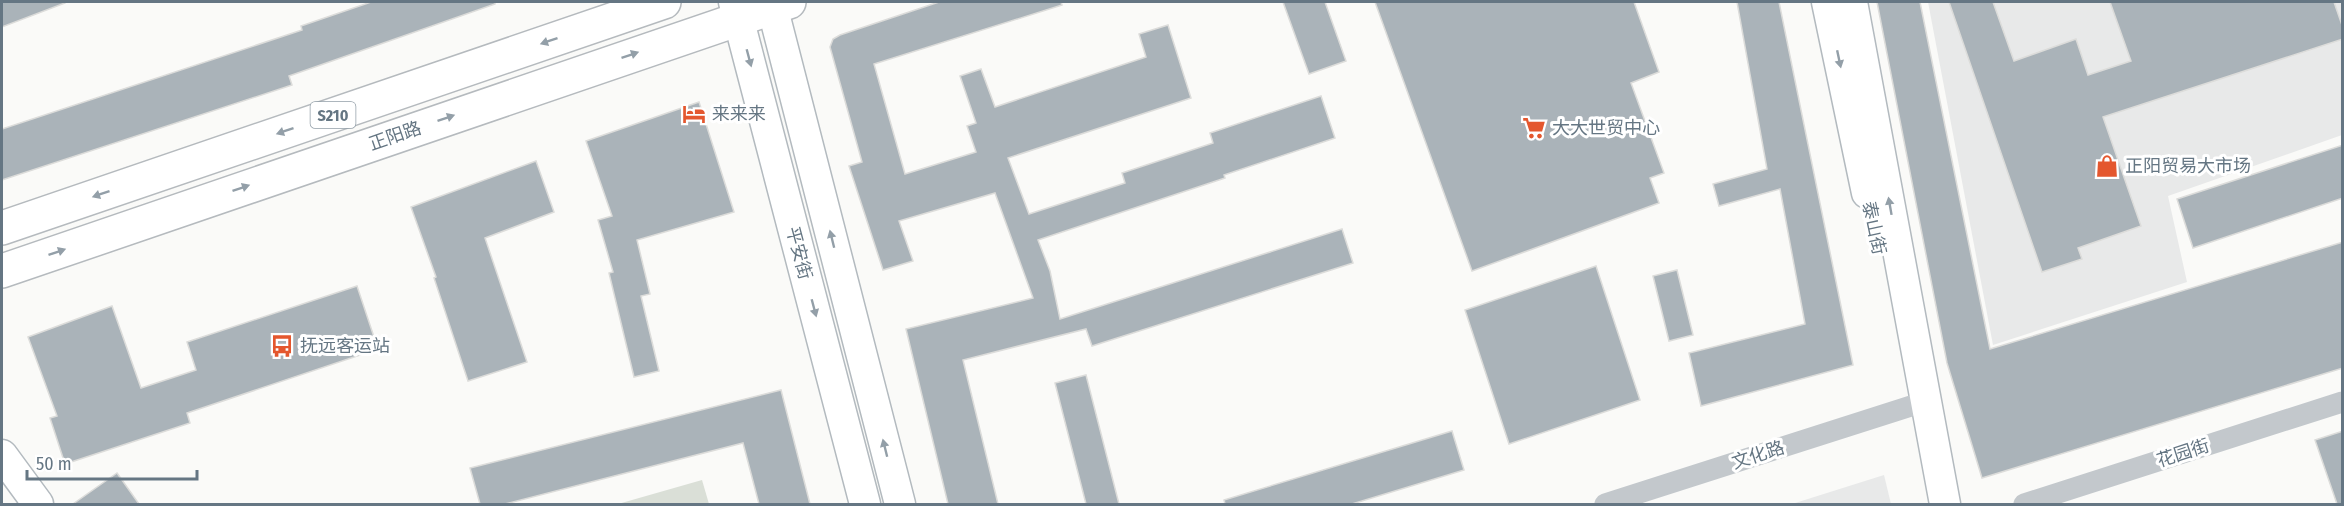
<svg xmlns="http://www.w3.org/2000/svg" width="2344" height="506" font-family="'Fira Sans Condensed','Noto Sans SC',sans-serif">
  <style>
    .built { fill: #e8e9e9 }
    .green { fill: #dadfd7 }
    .building { fill: #aab3b9; stroke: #dcdcda; stroke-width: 1.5 }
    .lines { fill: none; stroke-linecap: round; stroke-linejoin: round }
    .secondary-casing { stroke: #b3babf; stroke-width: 33 }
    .primary-casing { stroke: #b5babe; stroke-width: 36 }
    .street { stroke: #c3c8cc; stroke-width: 21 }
    .secondary { stroke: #fff; stroke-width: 30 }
    .primary { stroke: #fff; stroke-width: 33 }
    .oneway { fill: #939fa8 }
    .labels { text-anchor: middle; stroke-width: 6; stroke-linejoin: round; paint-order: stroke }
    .shield { fill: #fff; stroke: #939fa8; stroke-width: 1.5 }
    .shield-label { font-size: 16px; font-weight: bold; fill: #657683 }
    .poi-label { font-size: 18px; fill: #657683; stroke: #fff; text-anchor: start }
    .street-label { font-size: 18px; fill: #657683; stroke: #fff }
  </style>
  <rect width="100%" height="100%" fill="#fafaf8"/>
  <g class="built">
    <polygon points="1928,2 2342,2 2342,135 2168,196 2187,282 1993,345"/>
    <polygon points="1884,475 1891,504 1792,504"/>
  </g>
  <polygon class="green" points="702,480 709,504 618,504"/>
  <g class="building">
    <polygon points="2,2 65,2 65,3 2,27"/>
    <polygon points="371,2 495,2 495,4 289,76 292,85 2,180 2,129 302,30 301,26"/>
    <polygon points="939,2 1061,2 1062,5 874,64 905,174 976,152 967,126 976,123 960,76 981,69 995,107 1146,57 1139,34 1168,25 1191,98 1008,158 1029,214 1125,183 1122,173 1213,143 1210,133 1321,96 1335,138 1224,175 1225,178 1038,240 1050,271 1060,319 1342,229 1353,263 1092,346 1086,329 963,360 998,504 948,504 906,329 1033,298 995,193 899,221 913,261 883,270 849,166 862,162 830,47 833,39 840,35"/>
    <polygon points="1283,2 1325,2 1346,61 1309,74"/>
    <polygon points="1375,2 1634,2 1659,72 1631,83 1664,173 1650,178 1659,203 1472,271"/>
    <polygon points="1737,2 1779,2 1853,365 1701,406 1689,353 1805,324 1780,189 1719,206 1713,184 1767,169"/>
    <polygon points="1877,2 1920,2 1990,349 2343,242 2343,368 1982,478 1947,363"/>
    <polygon points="1949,2 1993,2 2014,61 2076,39 2088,75 2131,61 2110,2 2334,2 2343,28 2343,39 2103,117 2141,226 2078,248 2082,259 2042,272"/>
    <polygon points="699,102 734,212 637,240 650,294 641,296 659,371 634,377 609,273 613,272 598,220 612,216 586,141"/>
    <polygon points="2343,145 2343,198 2193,248 2177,199"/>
    <polygon points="536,161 554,212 485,238 527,362 468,381 434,278 436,277 411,207"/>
    <polygon points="1596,266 1640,400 1509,444 1465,310"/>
    <polygon points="1677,270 1693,335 1669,341 1653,276"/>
    <polygon points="357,286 378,349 187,413 190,423 65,464 50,418 57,416 28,337 112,306 141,388 196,370 187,342"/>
    <polygon points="1086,375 1119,504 1086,504 1055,383"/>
    <polygon points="781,390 810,504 759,504 743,443 505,504 480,504 470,468"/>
    <polygon points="1452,431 1464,470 1352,504 1225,504 1224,500"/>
    <polygon points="2343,431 2343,504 2337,504 2315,440"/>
    <polygon points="117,473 139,504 73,504"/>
  </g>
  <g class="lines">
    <g class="secondary-casing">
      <g id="secondary">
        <polyline points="734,2 865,504"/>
        <polyline points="771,2 900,504"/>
        <polyline points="1827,2 1867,193"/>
        <polyline points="1852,2 1945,504"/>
        <polyline points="2,455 38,504"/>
      </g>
    </g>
    <g class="primary-casing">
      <g id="primary">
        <polyline points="2,228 664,2"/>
        <polyline points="2,271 789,2"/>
      </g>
    </g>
    <g class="street">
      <polyline points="1605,504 1911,406"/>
      <polyline points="2024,504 2342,402"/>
    </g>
    <use href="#secondary" class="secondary"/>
    <use href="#primary" class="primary"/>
  </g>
  <defs><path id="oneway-solid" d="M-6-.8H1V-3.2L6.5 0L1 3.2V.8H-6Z" transform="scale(1.5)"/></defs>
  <g class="oneway">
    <use href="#oneway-solid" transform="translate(549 41) rotate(161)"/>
    <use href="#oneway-solid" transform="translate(630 55) rotate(-19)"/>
    <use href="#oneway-solid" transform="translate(749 58) rotate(75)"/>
    <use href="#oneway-solid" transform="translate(1839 59) rotate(78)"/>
    <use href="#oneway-solid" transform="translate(446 118) rotate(-19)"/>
    <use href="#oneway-solid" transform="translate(285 131) rotate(161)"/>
    <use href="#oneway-solid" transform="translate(241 188) rotate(-19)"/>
    <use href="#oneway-solid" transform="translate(101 194) rotate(161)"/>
    <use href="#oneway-solid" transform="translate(1890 206) rotate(-100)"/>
    <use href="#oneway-solid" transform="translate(832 239) rotate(-104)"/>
    <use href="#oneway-solid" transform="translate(57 252) rotate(-19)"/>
    <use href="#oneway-solid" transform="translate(814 308) rotate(75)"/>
    <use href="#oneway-solid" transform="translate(885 448) rotate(-104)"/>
  </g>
  <defs>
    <g id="hotel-bare" transform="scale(1.8)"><path d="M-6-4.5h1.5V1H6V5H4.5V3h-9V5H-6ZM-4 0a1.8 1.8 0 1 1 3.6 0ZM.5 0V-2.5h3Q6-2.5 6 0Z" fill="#e4572e" stroke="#fff" stroke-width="2.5" paint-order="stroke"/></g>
    <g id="supermarket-bare" transform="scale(1.8)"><path d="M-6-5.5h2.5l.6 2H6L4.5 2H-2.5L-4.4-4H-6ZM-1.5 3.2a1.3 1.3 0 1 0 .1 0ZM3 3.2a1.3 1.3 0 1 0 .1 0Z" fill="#e4572e" stroke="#fff" stroke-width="2.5" paint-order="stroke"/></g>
    <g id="shop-bare" transform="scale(1.8)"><path d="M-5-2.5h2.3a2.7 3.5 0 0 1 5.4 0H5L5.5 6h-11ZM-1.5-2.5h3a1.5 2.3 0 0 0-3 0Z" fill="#e4572e" stroke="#fff" stroke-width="2.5" paint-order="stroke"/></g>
    <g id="bus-bare" transform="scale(1.8)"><path d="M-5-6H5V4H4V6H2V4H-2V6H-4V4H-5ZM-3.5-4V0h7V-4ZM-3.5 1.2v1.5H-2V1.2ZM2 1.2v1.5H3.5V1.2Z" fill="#e4572e" stroke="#fff" stroke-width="2.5" paint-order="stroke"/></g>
  </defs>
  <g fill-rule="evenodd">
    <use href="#hotel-bare" x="694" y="114"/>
    <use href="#supermarket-bare" x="1534" y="128"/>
    <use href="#shop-bare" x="2107" y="166"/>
    <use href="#bus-bare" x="282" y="346"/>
  </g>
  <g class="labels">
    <rect class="shield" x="310.5" y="102" width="45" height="26" rx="4.5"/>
    <g class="shield-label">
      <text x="333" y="121">S210</text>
    </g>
    <g class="poi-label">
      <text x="712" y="120">来来来</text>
      <text x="1552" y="134">大大世贸中心</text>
      <text x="2125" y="172">正阳贸易大市场</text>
      <text x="300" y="352">抚远客运站</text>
    </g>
    <g class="street-label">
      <text transform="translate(395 136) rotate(-19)" y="6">正阳路</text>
      <text transform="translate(1874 228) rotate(78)" y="6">泰山街</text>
      <text transform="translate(799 253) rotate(75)" y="6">平安街</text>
      <text transform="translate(2183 453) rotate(-18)" y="6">花园街</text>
      <text transform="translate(1758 455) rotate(-18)" y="6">文化路</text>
    </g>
  </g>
  <rect width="2344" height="506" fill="none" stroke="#657683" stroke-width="6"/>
  <path d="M27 470v9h170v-9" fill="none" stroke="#657683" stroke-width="3"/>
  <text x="36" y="470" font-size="18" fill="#657683" stroke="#ffffff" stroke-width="4.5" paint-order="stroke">50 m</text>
</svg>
